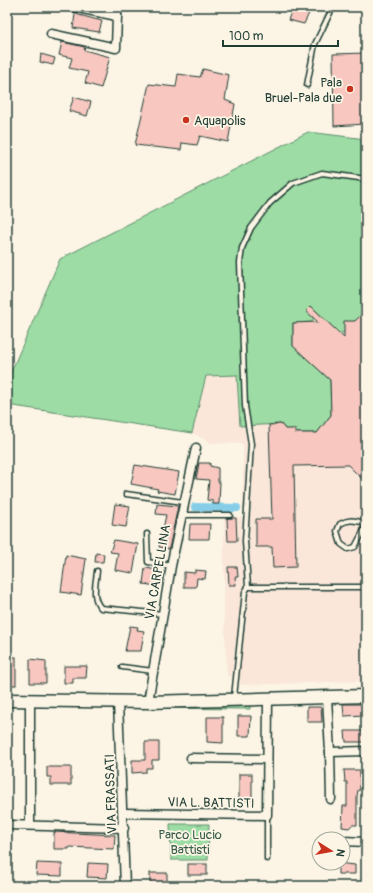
<svg xmlns="http://www.w3.org/2000/svg" width="373" height="893" font-family="Pangolin,sans-serif">
  <style>
    .built { fill: #fae7da }
    .green { fill: #9ddca4; stroke: #5e8c6c }
    .lines { fill: none; stroke-linecap: round; stroke-linejoin: round }
    .canal { stroke: #86cee8; stroke-width: 8 }
    .building { fill: #f7c7c0; stroke: #1f3d34 }
    .lane-casing { stroke: #1f3d34; stroke-width: 7 }
    .street-casing { stroke: #1f3d34; stroke-width: 11 }
    .secondary-casing { stroke: #1f3d34; stroke-width: 15 }
    .lane { stroke: #fcf5e5; stroke-width: 4 }
    .street { stroke: #fcf5e5; stroke-width: 8 }
    .secondary { stroke: #fcf5e5; stroke-width: 12 }
    .poi-dot { fill: #c8321e; stroke: #fcf5e5; stroke-width: 1.5 }
    .labels { text-anchor: middle; stroke-width: 3.5; stroke-linejoin: round; paint-order: stroke }
    .poi-label { font-size: 13px; fill: #1f3d34; stroke: #fcf5e5; text-anchor: end }
    .street-label { font-size: 13px; fill: #1f3d34; stroke: #fcf5e5 }
    .park-label { font-size: 13px; fill: #385d4a; stroke: #fcf5e5 }
  </style>
  <rect width="100%" height="100%" fill="#fcf5e5"/>
  <filter id="ink" filterUnits="userSpaceOnUse"><feTurbulence type="fractalNoise" baseFrequency=".025" numOctaves="2"/><feDisplacementMap in="SourceGraphic" scale="8" xChannelSelector="R" yChannelSelector="G"/><feConvolveMatrix kernelMatrix="1 2 1 2 8 2 1 2 1" color-interpolation-filters="sRGB"/></filter>
  <g filter="url(#ink)">
    <polygon class="built" points="308,132 366,139 366,681 240,685 239,677 227,676 224,615 224,517 243,517 243,444 211,443 192,433 7,405 7,381 60,259"/>
    <g class="green">
      <polygon points="308,132 366,139 366,312 344,333 339,333 311,306 306,311 313,317 313,322 293,323 293,346 330,380 331,415 317,433 298,433 294,429 286,430 281,424 240,426 237,375 206,376 192,433 7,405 7,381 60,259"/>
      <polygon points="250,703 250,709 131,708 131,706"/>
      <polygon points="170,824 209,824 208,860 171,860"/>
    </g>
    <g class="lines">
      <polyline class="canal" points="195,507 237,508"/>
    </g>
    <g class="building">
      <polygon points="293,7 310,11 304,24 288,20"/>
      <polygon points="75,14 102,21 99,32 73,28"/>
      <polygon points="62,42 85,47 84,50 110,57 101,88 85,83 88,72 69,68 72,58 59,55"/>
      <polygon points="366,53 366,124 334,126 333,54"/>
      <polygon points="41,54 55,58 53,65 40,62"/>
      <polygon points="203,69 229,75 225,100 235,104 228,142 200,136 197,145 182,143 181,150 135,145 149,84 176,87 178,74 200,77"/>
      <polygon points="74,97 91,102 87,116 69,111"/>
      <polygon points="311,306 344,338 344,321 355,321 366,310 366,483 348,465 294,466 296,567 273,568 272,547 256,547 256,519 272,519 269,425 281,424 285,429 295,429 295,433 317,433 331,415 330,380 293,346 293,323 318,322 306,311"/>
      <polygon points="199,463 210,463 210,466 218,468 218,482 220,482 219,504 213,504 213,501 207,500 209,480 196,479"/>
      <polygon points="135,465 179,472 175,494 157,491 158,489 131,484"/>
      <polygon points="115,504 130,506 126,527 112,525"/>
      <polygon points="157,504 178,506 169,549 159,547 166,515 156,514"/>
      <polygon points="227,518 236,518 237,541 228,541"/>
      <polygon points="190,524 210,524 209,539 189,539"/>
      <polygon points="114,540 138,544 133,573 115,570 118,553 110,552"/>
      <polygon points="96,553 104,554 103,562 95,562"/>
      <polygon points="66,555 86,559 81,595 61,592"/>
      <polygon points="228,567 237,567 238,577 235,577 236,585 229,585"/>
      <polygon points="145,568 158,570 157,586 143,584"/>
      <polygon points="195,570 206,571 205,579 197,578 196,587 184,587 184,572 195,573"/>
      <polygon points="130,626 138,627 137,630 144,631 141,651 125,651"/>
      <rect x="7" y="657" width="9" height="28"/>
      <polygon points="30,659 46,661 46,683 30,683"/>
      <polygon points="64,666 87,666 86,678 73,678 73,683 64,683"/>
      <polygon points="343,704 364,704 365,715 344,716"/>
      <polygon points="307,707 321,707 322,722 307,722"/>
      <polygon points="238,716 251,716 250,736 238,736"/>
      <polygon points="207,717 223,717 223,743 207,742"/>
      <polygon points="345,731 366,731 366,742 346,742"/>
      <polygon points="145,742 159,742 159,760 152,760 152,768 146,768 146,772 132,773 132,760 145,760"/>
      <polygon points="47,767 71,767 71,785 51,785 51,777 47,777"/>
      <polygon points="344,770 360,770 360,790 358,790 357,796 357,825 352,825 349,828 342,827 343,806 347,806 347,782 345,782"/>
      <rect x="239" y="774" width="13" height="26"/>
      <polygon points="54,832 115,835 114,849 69,847 69,849 54,849"/>
      <polygon points="37,863 62,864 62,876 36,875"/>
      <polygon points="88,863 108,864 107,878 87,877"/>
      <polygon points="338,863 355,865 355,874 338,874"/>
      <rect x="188" y="864" width="19" height="11"/>
      <rect x="150" y="873" width="17" height="13"/>
    </g>
    <g class="lines">
      <g class="lane-casing">
        <g id="lane">
          <polyline points="307,85 315,44 333,7"/>
          <polyline points="126,494 183,502"/>
          <polyline points="182,515 230,515"/>
          <path d="M366 523C355 521 350 518 340 524L337 531 341 544 348 549 355 547 366 526"/>
          <polyline points="147,534 148,562 171,566"/>
          <path d="M97 571C96 583 91 598 101 608L163 614"/>
          <polyline points="248,587 245,541 251,444 245,406 240,263 242,248 251,228 270,203 293,183 322,173 366,179"/>
          <polyline points="122,667 153,671"/>
          <polyline points="234,697 245,592 248,587 366,587"/>
          <polyline points="267,859 267,815"/>
        </g>
      </g>
      <g class="street-casing">
        <g id="street">
          <polyline points="117,16 117,7"/>
          <polyline points="51,34 116,48 117,16 73,7"/>
          <polyline points="327,698 330,752 331,799"/>
          <polyline points="118,702 125,886"/>
          <polyline points="148,702 171,566 196,448"/>
          <polyline points="330,752 366,751"/>
          <polyline points="191,758 267,759"/>
          <polyline points="123,813 267,815 268,699"/>
          <polyline points="7,825 124,828"/>
          <polyline points="30,825 30,701"/>
          <polyline points="343,841 366,842"/>
        </g>
      </g>
      <g class="secondary-casing">
        <polyline id="secondary" points="7,700 148,702 366,696"/>
      </g>
      <use href="#lane" class="lane"/>
      <use href="#street" class="street"/>
      <use href="#secondary" class="secondary"/>
    </g>
  </g>
  <g class="poi-dot">
    <circle cx="350" cy="89" r="4"/>
    <circle cx="186" cy="120" r="4"/>
  </g>
  <g class="labels">
    <g class="poi-label">
      <text x="342" y="87">Pala<tspan x="342" dy="15">Bruel-Pala due</tspan></text>
      <text x="194" y="125" text-anchor="start">Aquapolis</text>
    </g>
    <g class="street-label">
      <text transform="translate(157 572) rotate(-80)" y="5">VIA CARPELLINA</text>
      <text transform="translate(110 794) rotate(-92)" y="5">VIA FRASSATI</text>
      <text transform="translate(211 802) rotate(1)" y="5">VIA L. BATTISTI</text>
    </g>
    <g class="park-label">
      <text x="190" y="839">Parco Lucio<tspan x="190" dy="15">Battisti</tspan></text>
    </g>
  </g>
  <rect width="373" height="893" fill="none" stroke="#fcf5e5" stroke-width="24"/>
  <rect x="12" y="12" width="349" height="869" fill="none" stroke="#1f3d34" stroke-width="1.5" filter="url(#ink)"/>
  <g transform="translate(331 851) rotate(101)"><circle r="19" fill="#fcf5e5" stroke="#a4ab9e"/>
  <path d="M0-3L7 15L0 10L-7 15Z" fill="#c8321e"/>
  <text y="-6" font-size="11" font-weight="bold" text-anchor="middle" fill="#1f3d34">N</text>
  </g>
  <path d="M223 40v6h115v-6" fill="none" stroke="#1f3d34" stroke-width="2"/>
  <text x="229" y="40" font-size="12" fill="#1f3d34" stroke="#fcf5e5" stroke-width="3" paint-order="stroke">100 m</text>
</svg>
